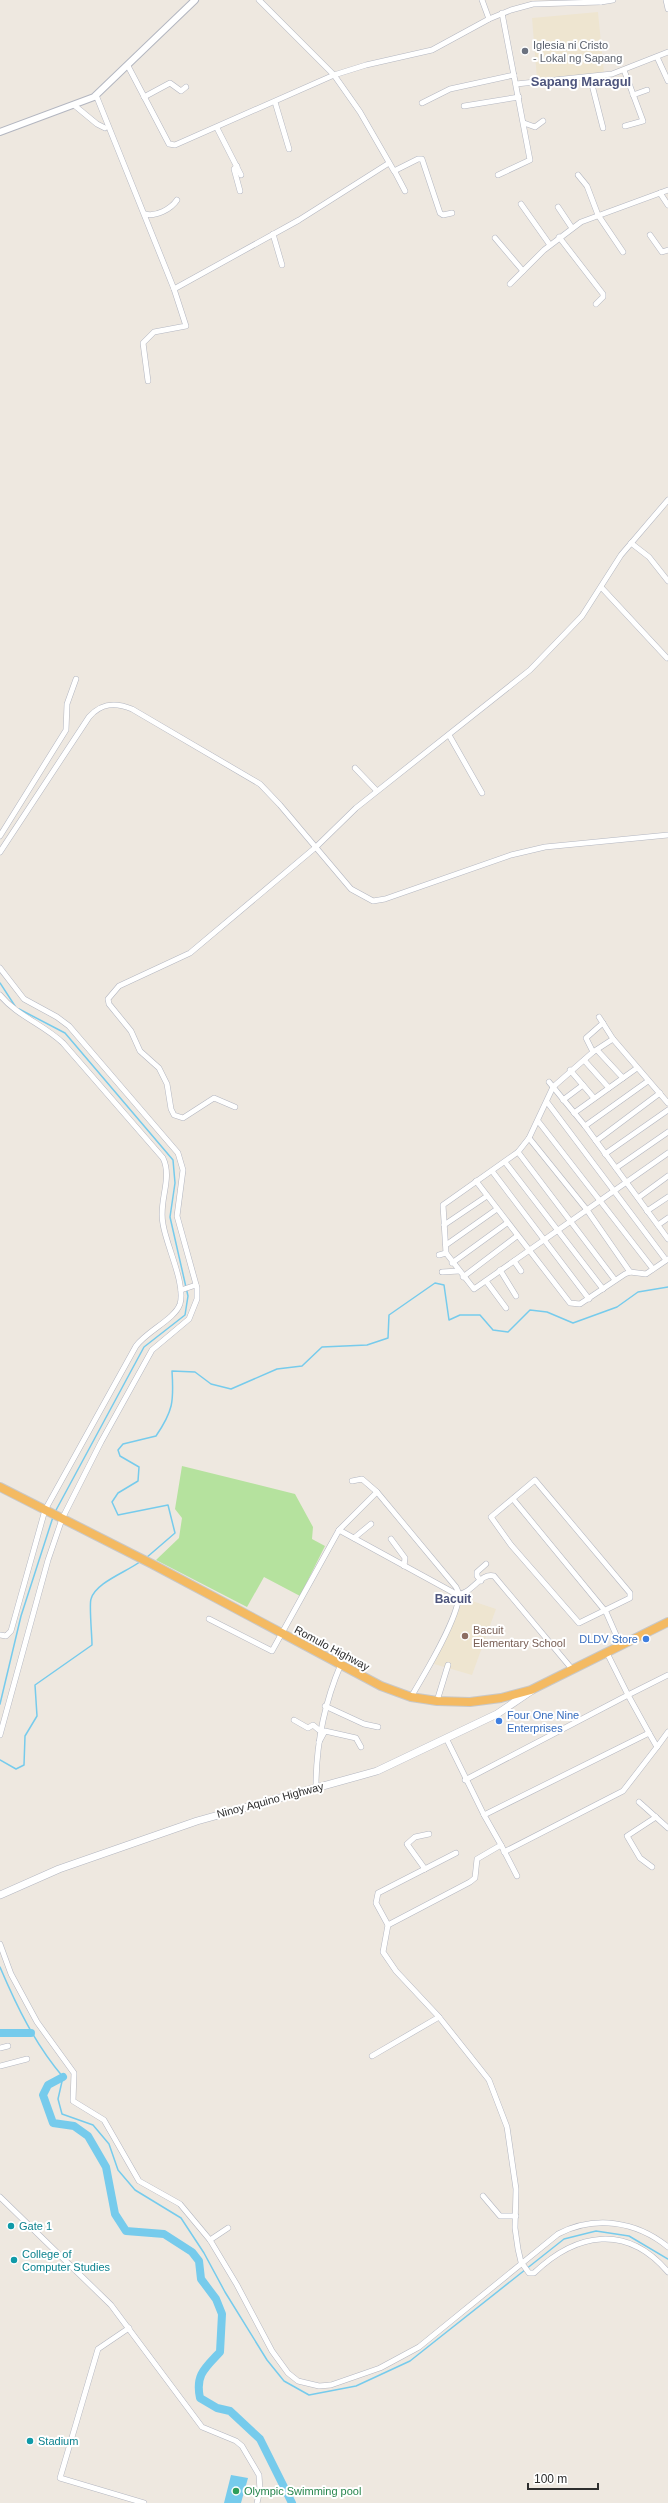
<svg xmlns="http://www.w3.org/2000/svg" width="668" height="2503" font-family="Helvetica,sans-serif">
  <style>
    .education { fill: #eee5d0 }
    .green { fill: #b5e29e }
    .water { fill: #76cbec }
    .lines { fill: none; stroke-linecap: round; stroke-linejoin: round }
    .stream { stroke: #76cbec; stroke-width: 1.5 }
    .river { stroke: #76cbec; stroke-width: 8 }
    .minor-casing { stroke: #b3b6c0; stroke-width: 6 }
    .tertiary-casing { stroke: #b3b6c0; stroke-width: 8 }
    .secondary-casing { stroke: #b3b6c0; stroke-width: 8 }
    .trunk-casing { stroke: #c8c8c8; stroke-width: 10 }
    .minor { stroke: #fff; stroke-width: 5 }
    .tertiary { stroke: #fff; stroke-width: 6 }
    .secondary { stroke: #fff; stroke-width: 7 }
    .trunk { stroke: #f4ba62; stroke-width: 8 }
    .worship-dot { fill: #6b7280; stroke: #fff; stroke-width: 1.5 }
    .education-dot { fill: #8d6e63; stroke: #fff; stroke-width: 1.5 }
    .shop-dot { fill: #3f7fe0; stroke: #fff; stroke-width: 1.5 }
    .culture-dot { fill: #0f9aa8; stroke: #fff; stroke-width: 1.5 }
    .leisure-dot { fill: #2e9e5b; stroke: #fff; stroke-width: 1.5 }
    .labels { text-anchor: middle; stroke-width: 4; stroke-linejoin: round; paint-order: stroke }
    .worship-label { font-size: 11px; fill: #5b616d; stroke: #fff; text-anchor: start }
    .education-label { font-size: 11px; fill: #785e54; stroke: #fff; text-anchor: start }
    .shop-label { font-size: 11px; fill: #366cbe; stroke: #fff; text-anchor: end }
    .street-label { font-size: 11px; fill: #2d2d2d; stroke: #fff }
    .culture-label { font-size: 11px; fill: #0d838f; stroke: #fff; text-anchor: start }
    .leisure-label { font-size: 11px; fill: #27864d; stroke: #fff; text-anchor: start }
    .neighbourhood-label { font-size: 12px; font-weight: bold; fill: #4e557d; stroke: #fff }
    .quarter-label { font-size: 13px; font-weight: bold; fill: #4e557d; stroke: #fff }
  </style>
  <rect width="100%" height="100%" fill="#eee8e0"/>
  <g class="education">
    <polygon points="598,12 604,73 537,79 532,18"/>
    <polygon points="460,1597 496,1609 472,1675 434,1664"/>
  </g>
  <polygon class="green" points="182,1466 295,1494 313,1527 312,1539 325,1546 300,1596 264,1577 247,1607 156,1560 179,1538 182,1518 175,1509"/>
  <polygon class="water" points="231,2475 248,2478 241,2503 224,2503"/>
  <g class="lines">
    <g class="stream">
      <polyline points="0,983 15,1006"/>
      <polyline points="19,1009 65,1033 173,1160 175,1183 170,1217 188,1296 185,1315 144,1347 55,1512"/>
      <path d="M146 1558 175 1533 168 1505 118 1515 112 1502 118 1493 138 1481 139 1467 120 1456 118 1450 123 1444 156 1436C173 1411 174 1402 172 1371L195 1372 211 1384 231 1389 277 1369 302 1366 322 1347 367 1345 388 1338 389 1315 435 1283 444 1285 449 1320 460 1315H480L493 1330 508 1332 530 1310 547 1312 573 1323 617 1307 638 1292 668 1287"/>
      <polyline points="0,1704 21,1616 53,1517"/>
      <path d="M0 1760 16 1769 24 1765 25 1736 37 1716 35 1685 92 1645C92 1635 89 1605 91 1599 96 1582 127 1572 141 1561"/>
      <path d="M0 1967C17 2007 35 2044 63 2077L58 2099 62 2114 93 2125 109 2144 118 2170 135 2190 181 2218 204 2253 225 2292 267 2360 284 2381 309 2395 356 2386 410 2361 564 2239 596 2231 629 2236 668 2259"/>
    </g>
    <g class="river">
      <polyline points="0,2033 31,2033"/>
      <path d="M63 2077 48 2085 43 2095 53 2123 74 2126 88 2136 106 2167 115 2214 126 2231 164 2234 192 2252 199 2261 201 2279 216 2299 222 2314 220 2352C205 2368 195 2375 200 2398L217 2408 230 2411 260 2439 292 2503"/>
    </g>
    <g class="minor-casing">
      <g id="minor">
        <polyline points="259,0 334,75 360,112 394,171 418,159 422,159 440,213 443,215 452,213"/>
        <polyline points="482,0 489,19"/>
        <polyline points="601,0 601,2 613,0"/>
        <polyline points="666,0 668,9"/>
        <polyline points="657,57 668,81"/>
        <polyline points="128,66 169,144 175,145 334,75 366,65 432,50 489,19 511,10 533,4 601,2"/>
        <polyline points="624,70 643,121 625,126"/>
        <polyline points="590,77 603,128"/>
        <polyline points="516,84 612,74 668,52"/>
        <polyline points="96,95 174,289"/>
        <polyline points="633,95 647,90"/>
        <polyline points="144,97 170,83 181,91 186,87"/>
        <polyline points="275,102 289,149"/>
        <polyline points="422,103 450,89 514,75"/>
        <polyline points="74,105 97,124 105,128"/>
        <polyline points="464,106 519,97"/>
        <polyline points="524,123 535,127 543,121"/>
        <polyline points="217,128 241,175"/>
        <polyline points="237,166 234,169 240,191"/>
        <polyline points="395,172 405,191"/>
        <polyline points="498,175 530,160 502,13"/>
        <polyline points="578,175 587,186 598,215 623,252"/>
        <polyline points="660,193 668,205"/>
        <polyline points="521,204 550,245"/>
        <polyline points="558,207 572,228"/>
        <path d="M145 214C156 217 171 209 177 200"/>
        <polyline points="273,234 282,265"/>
        <polyline points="650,235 662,252 668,250"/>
        <polyline points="559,237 603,294 603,297 596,304"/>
        <polyline points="495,238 523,271"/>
        <polyline points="510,284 544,250 581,222 668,190"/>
        <polyline points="148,381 143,343 154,332 186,326 174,289 299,220 389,163"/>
        <polyline points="631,543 649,557 668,581"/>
        <polyline points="601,587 667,658"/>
        <polyline points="449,735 482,793"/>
        <polyline points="355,768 377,791"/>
        <polyline points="0,836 66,730 67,704 76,679"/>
        <path d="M0 852 89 717C101 703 115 702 132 709L260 784 280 805 351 889 373 901 385 899 511 855 545 847 668 835"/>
        <polyline points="0,968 24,999 57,1017 69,1026 178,1153 183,1170 177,1216 197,1288 197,1299 189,1319 152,1350 101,1442 62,1519 48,1560 0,1735"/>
        <path d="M0 995C17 1016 43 1024 63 1043L163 1158C173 1179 158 1201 163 1224 166 1245 186 1284 180 1304 175 1319 147 1331 136 1346L45 1510 11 1631 6 1636 0 1635"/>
        <polyline points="599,1017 613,1039 668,1103"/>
        <polyline points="613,1039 593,1052 553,1087 529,1138 518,1152 443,1205 446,1253 474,1289 668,1153"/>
        <polyline points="597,1050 623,1078"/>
        <polyline points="593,1052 586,1038 603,1023"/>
        <polyline points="584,1060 609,1088"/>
        <polyline points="570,1070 594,1098"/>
        <polyline points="549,1082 585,1126 668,1239"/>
        <polyline points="563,1100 583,1085"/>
        <polyline points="547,1102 666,1260"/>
        <polyline points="235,1107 214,1098 183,1118 174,1115 171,1109 167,1084 159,1068 140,1051 131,1031 109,1004 108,999 119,986 190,953 316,847 356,808 530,670 582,616 621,555 668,500"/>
        <polyline points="574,1113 637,1068"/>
        <polyline points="538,1121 653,1269"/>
        <polyline points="585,1126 648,1081"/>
        <polyline points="529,1138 587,1210 630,1272"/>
        <polyline points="596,1141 660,1093"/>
        <polyline points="518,1152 615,1280"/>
        <polyline points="605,1154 668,1110"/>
        <polyline points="505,1162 603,1289"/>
        <polyline points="616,1168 668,1132"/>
        <polyline points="492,1171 589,1299"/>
        <polyline points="476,1181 570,1303 580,1304 625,1274 630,1272 646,1274 668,1259"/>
        <polyline points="638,1198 668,1176"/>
        <polyline points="647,1211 668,1197"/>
        <polyline points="444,1225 487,1196"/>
        <polyline points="658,1225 668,1218"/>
        <polyline points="446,1245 497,1209"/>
        <polyline points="439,1255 446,1253"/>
        <polyline points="514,1261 521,1271"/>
        <polyline points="452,1263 507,1223"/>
        <polyline points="500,1270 516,1296"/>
        <polyline points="442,1272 459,1271"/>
        <polyline points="463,1277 517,1236"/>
        <polyline points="486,1281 506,1308"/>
        <polyline points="181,1290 196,1285"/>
        <polygon points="535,1480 630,1593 630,1598 579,1623 511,1545 491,1517"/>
        <polyline points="352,1481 362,1479 377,1492"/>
        <polyline points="513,1499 606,1612 621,1646"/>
        <path d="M339 1530 377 1492 456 1587C457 1589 459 1593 459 1595 458 1619 424 1675 411 1697"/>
        <polyline points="354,1538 371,1524"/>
        <polyline points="391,1539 405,1558 404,1566"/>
        <polyline points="481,1581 477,1576 477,1572 486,1564"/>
        <path d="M209 1619 272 1651 339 1530 456 1594C471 1596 480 1572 494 1576L572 1669"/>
        <polyline points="607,1653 628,1695 668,1675"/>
        <polyline points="437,1701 448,1665"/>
        <polyline points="325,1706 364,1724 378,1727"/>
        <polyline points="294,1720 308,1728 313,1725 319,1730"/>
        <polyline points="649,1733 657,1747 668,1732"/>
        <polyline points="447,1740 484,1815"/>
        <polyline points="319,1742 325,1731 356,1738 361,1747"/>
        <path d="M465 1780 628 1695 649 1733 484 1815 501 1845 477 1859 475 1878 470 1882 388 1925 383 1952 396 1971 439 2017 489 2080 507 2127 516 2189 515 2228 518 2249 521 2262 529 2273H534C577 2232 627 2224 668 2272"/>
        <path d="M316 1787C316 1744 324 1704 341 1664"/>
        <polyline points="639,1802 668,1828"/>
        <polyline points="501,1845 517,1876"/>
        <polyline points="504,1852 623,1791 657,1747"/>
        <polyline points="652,1867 640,1858 627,1836 656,1817"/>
        <polyline points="425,1869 407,1844 415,1837 429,1834"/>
        <polyline points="388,1925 376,1903 378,1893 456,1853"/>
        <path d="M0 1944 11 1974 37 2022 74 2073 73 2101 104 2120 139 2181 180 2204 210 2240 237 2285 272 2351 288 2373 298 2381 319 2386 331 2385 380 2368 419 2347 558 2234C595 2215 636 2221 668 2247"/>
        <polyline points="0,2048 8,2046"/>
        <polyline points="372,2056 439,2017"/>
        <polyline points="0,2066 27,2059"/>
        <polyline points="483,2196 500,2216 516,2216"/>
        <polyline points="0,2197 111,2305 202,2427 236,2441 242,2446 259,2475 260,2490 257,2503"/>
        <polyline points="210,2240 228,2228"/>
        <polyline points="129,2328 98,2349 60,2478 144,2503"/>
      </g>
    </g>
    <g class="tertiary-casing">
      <polyline id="tertiary" points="0,132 94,97 195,0"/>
    </g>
    <g class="secondary-casing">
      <polyline id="secondary" points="0,1895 59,1869 197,1821 377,1771 497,1714 531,1691"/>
    </g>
    <g class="trunk-casing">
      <polyline id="trunk" points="0,1487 152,1564 381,1686 411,1697 437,1701 470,1702 501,1698 531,1690 668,1622"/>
    </g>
    <use href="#minor" class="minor"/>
    <use href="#tertiary" class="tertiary"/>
    <use href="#secondary" class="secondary"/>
    <use href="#trunk" class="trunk"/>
  </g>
  <circle class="worship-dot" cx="525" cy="51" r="4"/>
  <circle class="education-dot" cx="465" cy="1636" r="4"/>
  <g class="shop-dot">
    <circle cx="646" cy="1639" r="4"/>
    <circle cx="499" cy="1721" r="4"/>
  </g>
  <g class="culture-dot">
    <circle cx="11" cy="2226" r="4"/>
    <circle cx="14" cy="2260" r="4"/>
    <circle cx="30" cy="2441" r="4"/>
  </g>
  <circle class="leisure-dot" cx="236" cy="2491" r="4"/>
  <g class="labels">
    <g class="worship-label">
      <text x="533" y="49">Iglesia ni Cristo<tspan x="533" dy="13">- Lokal ng Sapang</tspan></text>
    </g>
    <g class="education-label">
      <text x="473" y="1634">Bacuit<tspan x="473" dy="13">Elementary School</tspan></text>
    </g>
    <g class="shop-label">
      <text x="638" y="1643">DLDV Store</text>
      <text x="507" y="1719" text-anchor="start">Four One Nine<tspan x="507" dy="13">Enterprises</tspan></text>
    </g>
    <g class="street-label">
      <text transform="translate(332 1648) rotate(28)" y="4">Romulo Highway</text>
      <text transform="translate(270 1800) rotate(-15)" y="4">Ninoy Aquino Highway</text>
    </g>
    <g class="culture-label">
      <text x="19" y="2230">Gate 1</text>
      <text x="22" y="2258">College of<tspan x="22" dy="13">Computer Studies</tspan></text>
      <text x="38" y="2445">Stadium</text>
    </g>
    <g class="leisure-label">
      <text x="244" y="2495">Olympic Swimming pool</text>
    </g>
    <g class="neighbourhood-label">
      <text x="453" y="1603">Bacuit</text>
    </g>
    <g class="quarter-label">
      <text x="581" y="86">Sapang Maragul</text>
    </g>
  </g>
  <path d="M528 2483v6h70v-6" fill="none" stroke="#2d2d2d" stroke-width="2"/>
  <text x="534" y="2483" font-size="12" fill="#2d2d2d" stroke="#ffffff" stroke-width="3" paint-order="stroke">100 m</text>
</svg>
